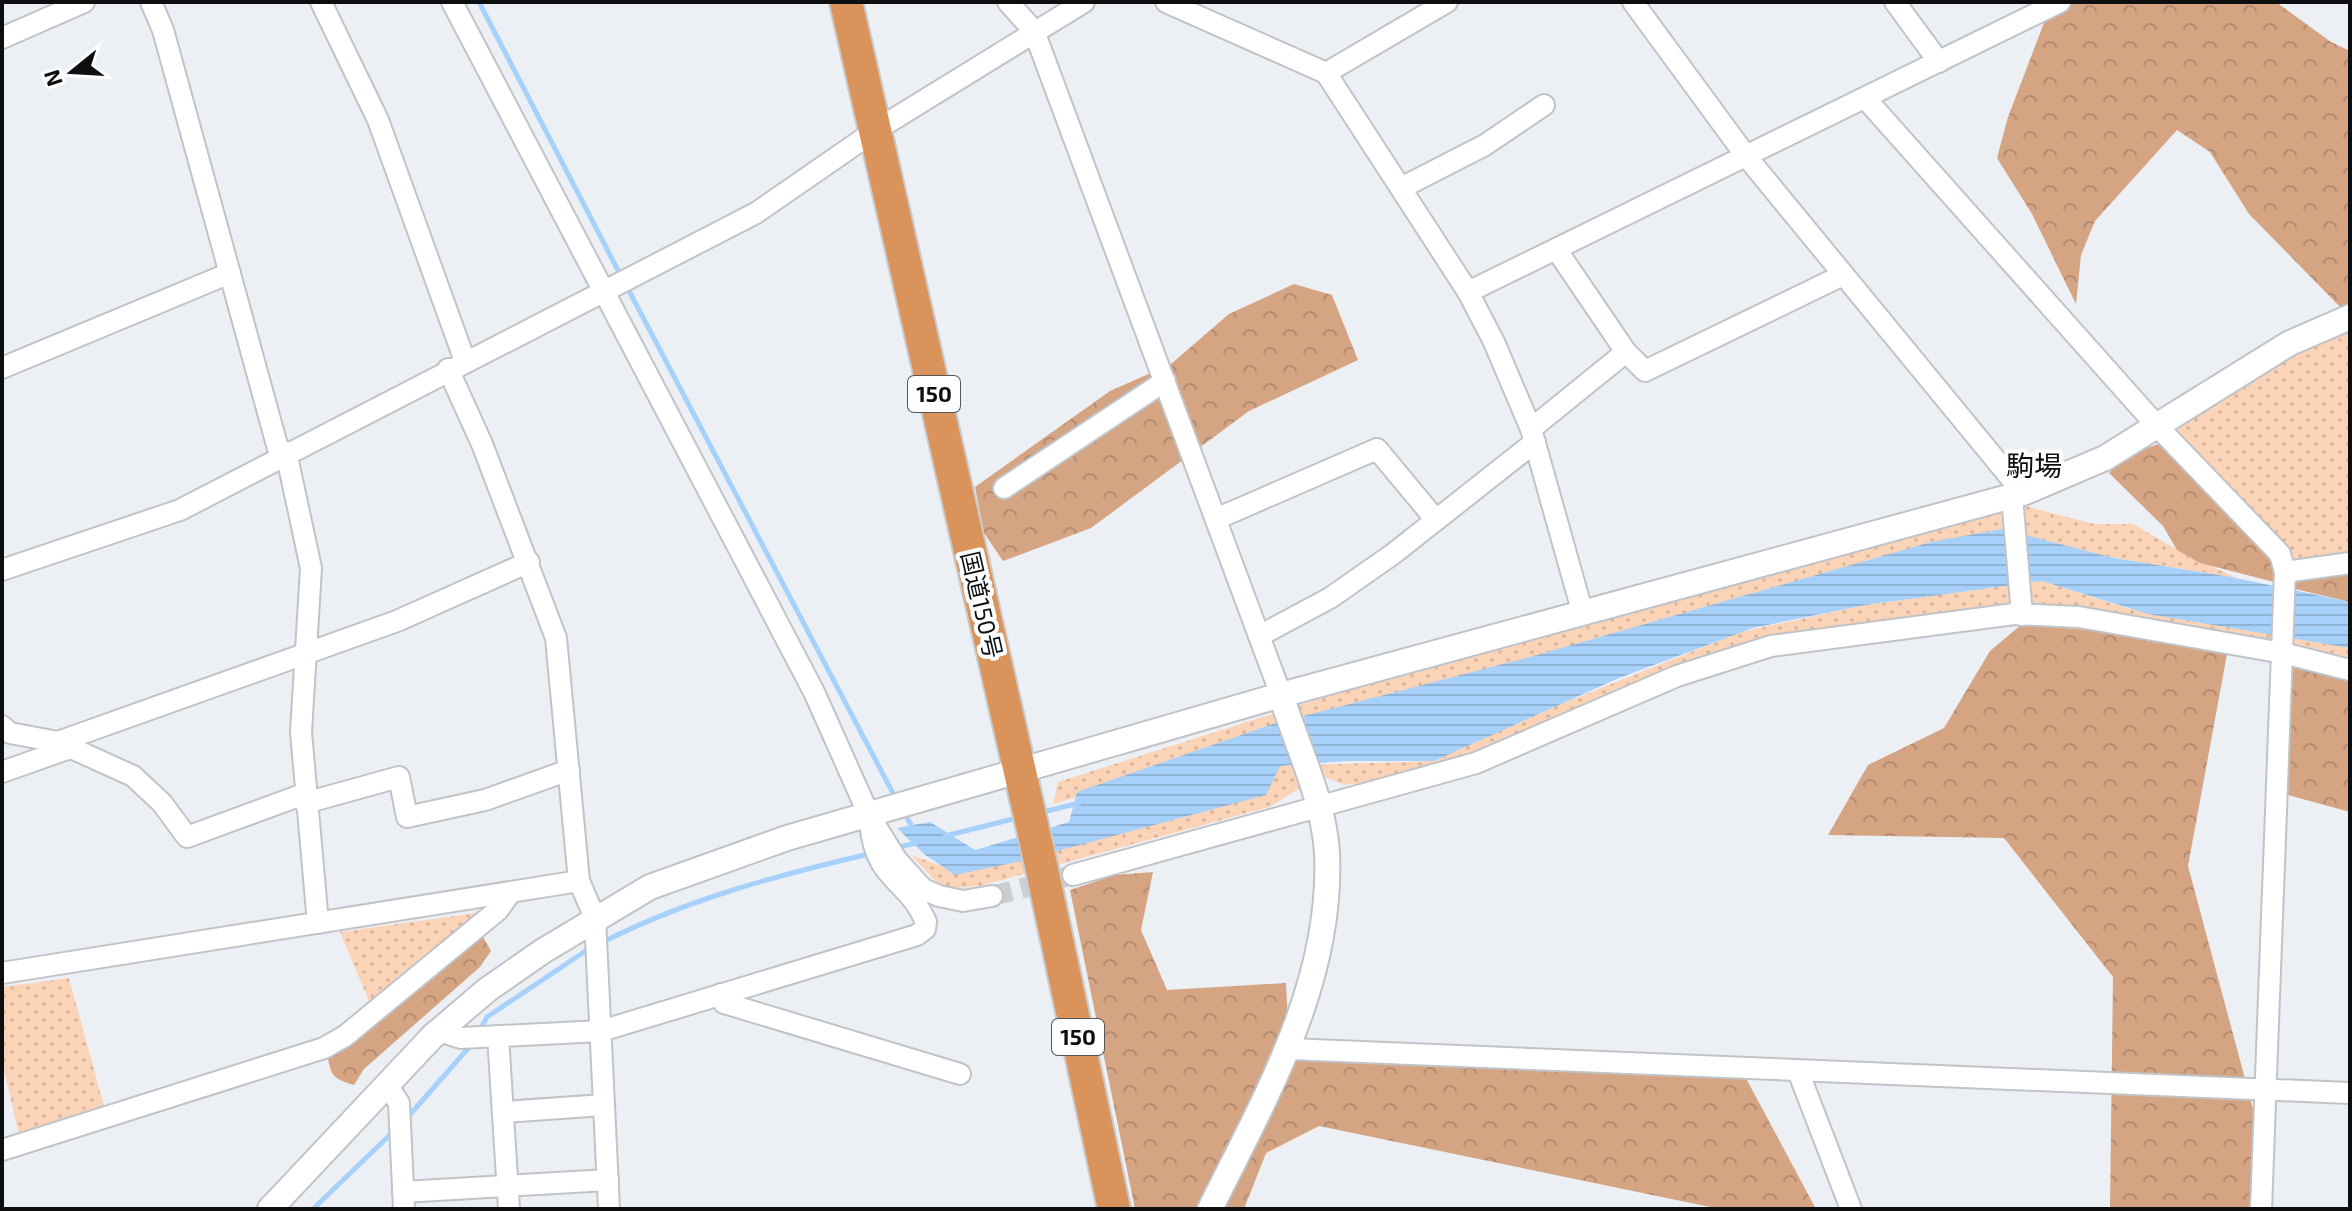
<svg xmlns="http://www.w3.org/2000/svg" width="2352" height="1211" font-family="'Exo 2','Noto Sans JP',sans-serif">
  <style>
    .grass { fill: url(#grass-dots) }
    .forest { fill: url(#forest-crowns) }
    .water { fill: url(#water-rules) }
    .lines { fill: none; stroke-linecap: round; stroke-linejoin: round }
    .stream { stroke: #a7d1fa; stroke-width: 5 }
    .minor-tunnel { stroke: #cbced2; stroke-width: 20; stroke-dasharray: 20 10; stroke-linecap: butt }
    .minor-casing { stroke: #c0c3c7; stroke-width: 24 }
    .tertiary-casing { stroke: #c0c3c7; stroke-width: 28 }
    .trunk-casing { stroke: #cacaca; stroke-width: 36 }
    .minor { stroke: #fff; stroke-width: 20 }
    .tertiary { stroke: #fff; stroke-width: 24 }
    .trunk { stroke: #da945b; stroke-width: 32 }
    .labels { text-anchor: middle; stroke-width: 8; stroke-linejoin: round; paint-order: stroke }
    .shield { fill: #fbfdfe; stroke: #545657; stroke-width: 2 }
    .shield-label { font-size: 22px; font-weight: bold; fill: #0d0e10 }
    .street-label { font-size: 24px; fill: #0d0e10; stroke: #fbfdfe }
    .quarter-label { font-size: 28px; fill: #0d0e10; stroke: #fbfdfe }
  </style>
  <defs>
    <pattern id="grass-dots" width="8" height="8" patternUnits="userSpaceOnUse" patternTransform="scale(2)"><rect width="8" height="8" fill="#fbd3b7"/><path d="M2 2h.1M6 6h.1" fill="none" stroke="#d6b49c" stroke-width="1.8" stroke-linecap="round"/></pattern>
    <pattern id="forest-crowns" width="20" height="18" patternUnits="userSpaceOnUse" patternTransform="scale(2)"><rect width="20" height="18" fill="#d4a483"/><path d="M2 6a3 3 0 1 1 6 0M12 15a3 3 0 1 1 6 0" fill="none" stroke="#b58c70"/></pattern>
    <pattern id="water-rules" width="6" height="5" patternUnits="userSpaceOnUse" patternTransform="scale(2)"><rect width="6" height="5" fill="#a7d1fa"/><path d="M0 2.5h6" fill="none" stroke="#8fb2d5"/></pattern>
  </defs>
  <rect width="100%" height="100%" fill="#ecf0f4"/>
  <g class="grass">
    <polygon points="2350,329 2350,559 2284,568 2157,426 2245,369"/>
    <polygon points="2025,506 2094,524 2133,524 2186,555 2237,578 2121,559 1992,531 1912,548 1053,804 1058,782 1423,666 1680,599 2000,508"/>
    <polygon points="2042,581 2126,608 2350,648 2350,664 2013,602 1760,637 1685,664 1573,716 1472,753 1366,782 1344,785 1321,775 1269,807 979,886 943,889 911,855 944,867 1279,766 1434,761 1546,710 1741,632 1865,605"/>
    <polygon points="498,910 374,1013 340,932"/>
    <polygon points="69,978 107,1117 21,1144 2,1061 2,987"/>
  </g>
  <g class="forest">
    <polygon points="2052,2 2276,2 2331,42 2350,51 2350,317 2249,214 2210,152 2177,130 2095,221 2081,255 2076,304 2032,214 1997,158 2008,117"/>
    <polygon points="1294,284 1332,295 1358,360 1249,411 1091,528 1003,561 984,533 975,487 1110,391 1171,364 1229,314"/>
    <polygon points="2158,444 2172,449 2280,554 2278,583 2200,563 2177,550 2163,526 2109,473 2126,456"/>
    <polygon points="2350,563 2350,602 2283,586 2291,571"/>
    <polygon points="2022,624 2229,643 2188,866 2263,1146 2260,1209 2110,1209 2113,977 2004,838 1828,835 1868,765 1944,728 1990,651"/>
    <polygon points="2283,653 2350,671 2350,812 2277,792"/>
    <polygon points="1153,872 1141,930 1167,990 1286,983 1289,1048 1741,1069 1816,1209 1720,1209 1319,1126 1266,1153 1244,1209 1135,1209 1070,890 1115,875"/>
    <path d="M485 921 483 937 491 951 480 967 364 1069 354 1085C325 1077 334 1071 324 1048Z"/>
  </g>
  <polygon class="water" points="2002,529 2114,558 2231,577 2350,602 2350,648 2148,614 2042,581 1865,605 1753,628 1619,678 1434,761 1347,761 1280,766 1266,795 1012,863 955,875 924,854 897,828 930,822 975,850 1069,822 1077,792 1273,724 1530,657 1931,542"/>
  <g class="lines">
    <g class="stream">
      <polyline points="479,2 622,278"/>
      <polyline points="627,287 896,799"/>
      <polyline points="903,811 914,830"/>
      <polyline points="1039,813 1079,803"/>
      <polyline points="945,836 1017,818"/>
      <polyline points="895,848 916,843"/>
      <path d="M603 942C690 898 779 875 873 853"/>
      <polyline points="478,1033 487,1017 590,948"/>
      <polyline points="407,1118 471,1045"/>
      <polyline points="313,1209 394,1131"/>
    </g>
    <polyline class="minor-tunnel" points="992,896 1073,875"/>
    <g class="minor-casing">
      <g id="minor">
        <polyline points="151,2 163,30 280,456"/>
        <polyline points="321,2 378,120 465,361"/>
        <polyline points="452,2 814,692 869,815 896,859 923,889 939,896 963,901 992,896"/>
        <polyline points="1008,2 1034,31 1281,695"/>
        <polyline points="1166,2 1326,73 1468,292 1494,342 1531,429 1583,614"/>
        <polyline points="1633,2 1746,156 2023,493"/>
        <polyline points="1895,2 1939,62"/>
        <polyline points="2,38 84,2"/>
        <polyline points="1326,73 1447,2"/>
        <polyline points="1865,98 2157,426 2280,554 2285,572 2261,1209"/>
        <polyline points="1401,188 1485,145 1544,105"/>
        <polyline points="1556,249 1626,352"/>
        <polyline points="1468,292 2060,2"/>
        <polyline points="2,368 230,273"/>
        <polyline points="448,369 482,444 556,638 579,881 595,918 609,1209"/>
        <polyline points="1531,429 1626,352 1645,371 1843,275"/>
        <polyline points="286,452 311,568 301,732 318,923"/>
        <polyline points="1004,488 1165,381"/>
        <polyline points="2012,496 2022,615"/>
        <polyline points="1216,519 1377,449 1436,520"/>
        <polyline points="2,570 180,510 756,213 876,130 1084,2"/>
        <polyline points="2285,572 2350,563"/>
        <polyline points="1259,636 1330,598 1393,554 1535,442"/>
        <polyline points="2,726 10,733 58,742 133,776 162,803 187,837 304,794"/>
        <polyline points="58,742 397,621 529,562"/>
        <polyline points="2,772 70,748"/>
        <polyline points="305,803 399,777 407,817 485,800 569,770"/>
        <polyline points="1073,875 1476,763 1677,676 1771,646 2014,614 2079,617 2283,653 2350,670"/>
        <polyline points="2,973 579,881"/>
        <polyline points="721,994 724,1003 960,1074"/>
        <path d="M439 1031 461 1038 601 1031 917 935 925 929 926 922C907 877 876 883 870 823"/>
        <polyline points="498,1036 509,1209"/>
        <polyline points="1289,1049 2350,1093"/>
        <polyline points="1798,1071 1851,1209"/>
        <polyline points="387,1085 399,1103 404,1209"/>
        <polyline points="503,1112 604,1105"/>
        <polyline points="2,1150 324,1048 345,1036 498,910 511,892"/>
        <polyline points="403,1192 608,1180"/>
      </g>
    </g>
    <g class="tertiary-casing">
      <g id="tertiary">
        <polyline points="270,1209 433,1036 487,990 543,951 650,887 787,838 1281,695 2023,493 2105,458 2290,343 2350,317"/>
        <path d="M1210 1209C1265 1098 1333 982 1327 853 1324 800 1297 746 1281 695"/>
      </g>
    </g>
    <g class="trunk-casing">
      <polyline id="trunk" points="846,2 1041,865 1114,1209"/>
    </g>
    <use href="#minor" class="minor"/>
    <use href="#tertiary" class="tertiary"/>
    <use href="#trunk" class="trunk"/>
  </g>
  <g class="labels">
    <g class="shield">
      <rect x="908" y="376" width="52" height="36" rx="6"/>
      <rect x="1052" y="1019" width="52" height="36" rx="6"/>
    </g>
    <g class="shield-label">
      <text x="934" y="402">150</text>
      <text x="1078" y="1045">150</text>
    </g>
    <g class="street-label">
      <text transform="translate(981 605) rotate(77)" y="8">国道150号</text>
    </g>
    <g class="quarter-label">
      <text x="2034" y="476">駒場</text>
    </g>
  </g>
  <rect width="2352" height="1211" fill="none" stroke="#0d0e10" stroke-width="8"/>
  <g transform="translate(72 72) rotate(252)" stroke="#fbfdfe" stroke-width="6" paint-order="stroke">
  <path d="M0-6L14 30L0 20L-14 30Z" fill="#0d0e10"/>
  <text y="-12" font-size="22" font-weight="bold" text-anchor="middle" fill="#0d0e10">N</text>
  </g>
</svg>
